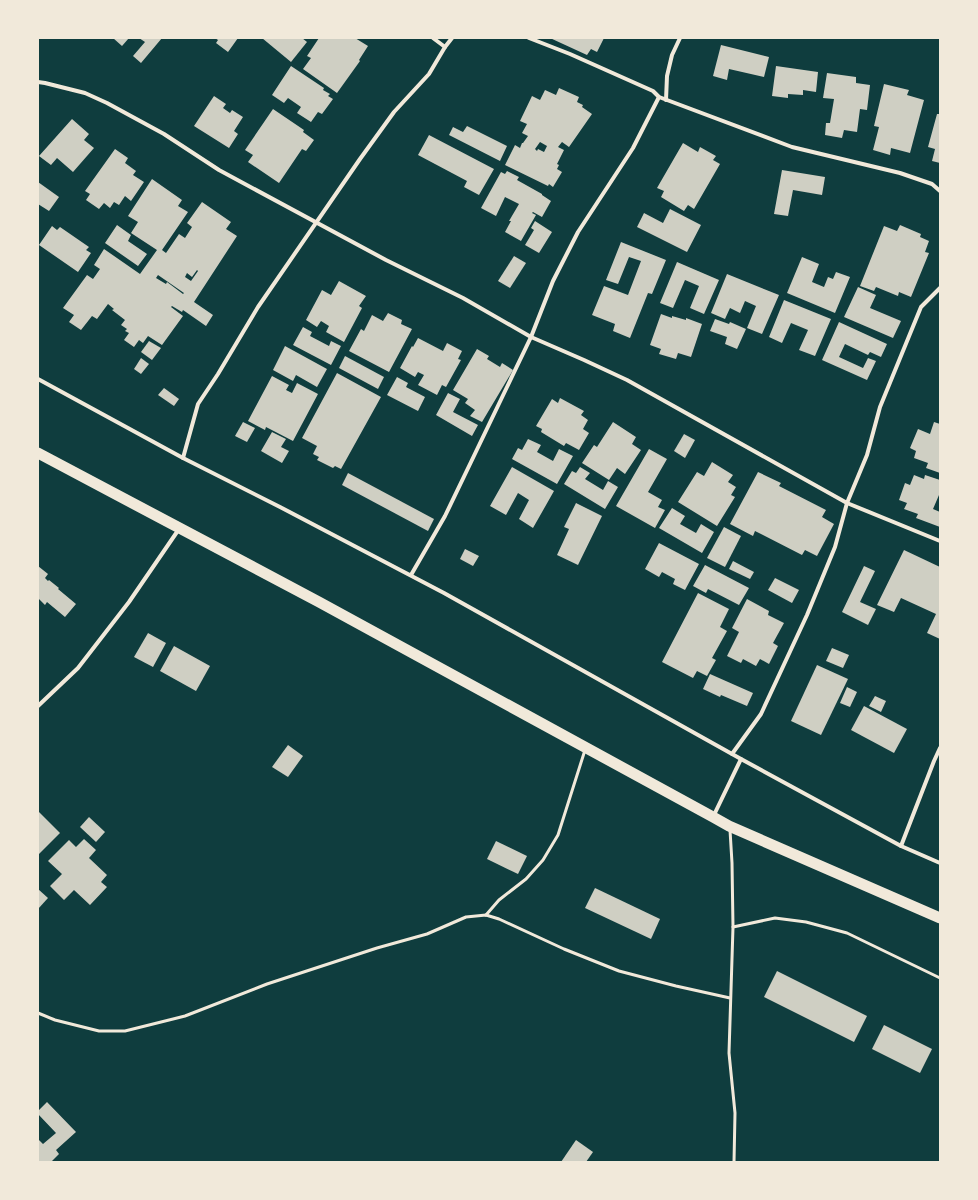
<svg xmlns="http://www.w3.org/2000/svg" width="978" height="1200" font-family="'Golos Text',sans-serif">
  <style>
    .building { fill: #cfcfc3; fill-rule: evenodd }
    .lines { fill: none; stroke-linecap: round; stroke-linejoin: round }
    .service { stroke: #f1e9da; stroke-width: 3 }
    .minor { stroke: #f1e9da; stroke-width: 4 }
    .trunk { stroke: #f1e9da; stroke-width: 11 }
  </style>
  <rect width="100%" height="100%" fill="#0f3d3e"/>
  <g class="building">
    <polygon points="113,38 129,38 122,46"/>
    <polygon points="139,38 162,38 141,63 133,56 145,42"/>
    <polygon points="215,38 238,38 228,52 216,43 218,40"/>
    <polygon points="262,38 302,38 307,42 291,62"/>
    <polygon points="319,38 355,38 368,46 359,60 360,61 337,93 303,69 311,58 307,56"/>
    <polygon points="550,38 604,38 597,52 591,49 587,55"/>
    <polygon points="721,45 769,57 764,77 729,69 727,80 713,76"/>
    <polygon points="291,66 324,88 323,90 330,94 328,96 333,99 322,114 318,112 311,122 297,113 301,107 288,98 284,103 272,95"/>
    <polygon points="776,66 818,72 816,92 803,90 803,95 788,94 788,98 772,96"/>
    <polygon points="827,73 856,77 856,83 870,85 867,110 860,109 857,132 844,130 842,138 825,135 826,123 830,123 834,99 823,98"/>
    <polygon points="884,84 909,90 907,95 924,100 910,153 891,148 890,155 873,150 879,127 874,126"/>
    <path d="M559 88 579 97 577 102 583 105 582 107 592 114 569 147 562 142 558 147 564 150 557 164 559 165 557 169 562 172 553 187 549 184 548 186 505 165 515 145 520 148 522 143H523L528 136 522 133 527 124 520 121 532 96 540 100 545 90 556 95ZM540 142 547 146 544 152 538 149 537 151 535 149Z"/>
    <polygon points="214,96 226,104 223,108 230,113 232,110 243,117 234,131 238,134 229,148 194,126"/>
    <polygon points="273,109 304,130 303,132 314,140 306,151 302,149 279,183 248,162 253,155 245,150"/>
    <polygon points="937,114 940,114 940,163 932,161 935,149 928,147"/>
    <polygon points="72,119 89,134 84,140 94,148 73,172 57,158 51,165 39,156"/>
    <polygon points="467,126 507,146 500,161 449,135 453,127 463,132"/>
    <polygon points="429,135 494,169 479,195 464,187 467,181 418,155"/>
    <polygon points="683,143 698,152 700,147 716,156 713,160 720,164 694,209 688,205 684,211 661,197 664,191 657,188"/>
    <polygon points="115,149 128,158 125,163 136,171 133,175 144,182 131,201 125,196 119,205 114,202 110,208 104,203 99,209 86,200 90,194 85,191"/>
    <polygon points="782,170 825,177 822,195 793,190 788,216 774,214"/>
    <polygon points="507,171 519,177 517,180 542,194 542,195 551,201 542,217 533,212 532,213 536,215 521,241 505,232 511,221 509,221 519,204 505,197 496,216 481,208 501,172 505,174"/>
    <path d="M152 179 182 200 178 206 188 212 162 250 166 253 179 234 185 238 192 227 187 223 202 202 231 222 226 229 237 236 194 302 213 315 206 326 183 310 182 312 172 306 171 307 183 316 162 345 148 336 143 343 139 340 134 347 124 340 129 333 125 331 127 329 121 325 125 320 112 310 114 309 108 304 97 319 92 316 81 330 69 322 74 315 63 308 87 275 93 279 100 269 94 265 104 249 140 274 157 250 131 233 138 222 128 216ZM197 270 198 271 191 281 185 277 187 273 192 277ZM158 275 184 293 183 294 167 282 166 284 156 278Z"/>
    <polygon points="38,182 59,197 49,211 38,204"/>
    <polygon points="670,209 701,225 687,252 637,227 644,213 663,223"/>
    <polygon points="535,221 552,232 539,253 525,245 534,230 531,228"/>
    <polygon points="117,225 131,235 128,241 147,254 138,266 105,243"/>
    <polygon points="900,225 921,234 920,237 929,241 925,252 929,253 911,297 899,292 898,296 876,287 874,291 860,286 884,226 897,231"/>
    <polygon points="52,226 57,230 60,227 89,247 86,250 91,253 78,272 39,245"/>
    <polygon points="621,242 666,260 652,294 648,293 630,338 613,331 615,324 592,315 604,286 628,295 641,261 629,257 618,284 606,280"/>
    <polygon points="514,256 526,263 510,288 498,281"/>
    <polygon points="802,257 819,264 812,282 824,287 828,277 833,279 836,272 850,277 835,313 787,293"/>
    <polygon points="677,262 719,280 704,314 690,308 699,286 685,280 673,308 660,303"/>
    <polygon points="727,274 779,295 762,334 747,328 756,306 745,301 740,313 730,308 725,319 711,313"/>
    <polygon points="339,281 366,296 359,306 362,308 344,342 326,332 329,326 321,321 317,327 306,320 322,290 331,295"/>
    <polygon points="858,287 876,295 870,308 901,321 893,338 844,317"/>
    <polygon points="784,300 831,319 815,356 799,350 808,330 791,323 782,343 769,337"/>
    <polygon points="388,313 402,320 401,324 412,329 389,372 349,351 361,329 364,331 372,315 383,321"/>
    <polygon points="661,314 672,318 672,316 686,320 686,318 702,324 691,357 678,353 676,359 659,354 661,349 650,345"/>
    <polygon points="715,319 729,324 730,322 746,329 737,349 725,344 727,337 710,331"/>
    <polygon points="839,322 887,344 881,357 870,352 868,355 845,344 839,357 863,368 868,358 876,361 867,380 822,360"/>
    <polygon points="303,327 312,332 310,336 329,346 331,341 341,346 331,365 293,345"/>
    <polygon points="418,338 443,351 447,343 462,351 458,359 461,360 446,387 442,385 437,395 418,385 424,375 418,372 415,377 400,368 412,346 413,347"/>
    <polygon points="149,341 161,348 152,360 141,352"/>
    <polygon points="285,346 327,369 317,387 296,375 293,381 273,370"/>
    <polygon points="477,349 489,356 487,359 500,367 502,363 513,370 482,422 470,416 475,410 465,403 468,399 453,390"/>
    <polygon points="345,356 384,377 378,389 339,368"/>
    <polygon points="141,358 149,364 141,374 134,369"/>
    <polygon points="337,373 381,397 341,469 335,466 333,468 317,460 319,457 313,454 317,446 302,438"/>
    <polygon points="272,376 289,385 286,390 292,393 297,383 318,394 293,441 266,427 265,430 248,421"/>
    <polygon points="397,377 408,383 406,387 425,397 418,411 387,395"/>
    <polygon points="164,388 179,399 174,406 158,395"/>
    <polygon points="448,393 460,399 453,412 478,425 472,436 436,415"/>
    <polygon points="560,398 584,411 581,415 588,420 583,429 589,433 579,450 566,443 564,446 541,432 542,429 536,426 552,399 558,403"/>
    <polygon points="243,422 255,428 247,442 235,436"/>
    <polygon points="613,422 636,437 632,444 641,450 625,474 617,468 609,480 582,463 594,445 597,447"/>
    <polygon points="934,422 940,424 940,473 926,468 928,463 914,458 916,451 910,448 918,429 930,434"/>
    <polygon points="272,432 286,439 281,447 289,451 282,463 261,451"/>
    <polygon points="684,434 695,440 685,458 674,451"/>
    <polygon points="528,439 541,445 537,452 553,461 559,449 573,456 557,484 512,459 518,448 522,450"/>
    <polygon points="649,449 667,459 648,492 662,500 658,507 665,510 655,528 616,506"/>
    <polygon points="712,462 733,475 728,482 736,487 731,495 735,497 717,526 678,502 697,472 704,476"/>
    <polygon points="512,467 554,491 533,528 519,519 529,500 518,493 506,515 490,506"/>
    <polygon points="580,467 590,473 585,479 603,490 608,481 618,487 605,509 564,484 572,471 576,473"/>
    <polygon points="758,472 781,483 779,486 826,510 822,517 834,524 817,556 805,550 802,555 755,531 753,536 730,524"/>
    <polygon points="348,473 434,519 428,531 342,485"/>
    <polygon points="914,475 924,479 925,475 940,480 940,496 939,495 933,509 940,512 940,527 916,518 918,514 904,509 907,503 899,500 905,483 910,485"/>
    <polygon points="576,503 602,516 578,565 557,555 569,529 564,527"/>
    <polygon points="672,508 685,516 680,524 696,533 701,524 714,532 702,553 659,528"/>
    <polygon points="724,527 741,536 725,567 707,558"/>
    <polygon points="659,543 699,564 685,590 673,584 675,579 662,572 659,577 645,569"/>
    <polygon points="465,549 479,556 473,566 460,559"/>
    <polygon points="904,550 940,567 940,639 927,633 936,614 901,598 894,612 877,605"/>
    <polygon points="733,561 754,572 750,579 729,569"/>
    <polygon points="705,565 749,588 739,605 708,589 706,593 693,586"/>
    <polygon points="38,566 48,574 45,578 48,581 49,580 59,588 58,589 76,604 65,617 47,602 45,605 38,598"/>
    <polygon points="864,566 875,571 860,602 876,609 868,625 842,612"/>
    <polygon points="775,578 799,590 792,603 768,590"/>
    <polygon points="698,593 729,609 720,627 727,631 712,658 716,660 707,676 697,671 693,678 662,662"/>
    <polygon points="747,599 769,611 768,615 784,623 773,643 778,646 769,664 760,659 756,666 743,659 741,663 727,656 739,632 732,628"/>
    <polygon points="148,633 166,643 153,667 134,657"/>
    <polygon points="174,646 210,666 196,691 160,671"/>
    <polygon points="832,648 849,655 843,668 826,661"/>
    <polygon points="817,665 848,679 821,735 791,721"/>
    <polygon points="710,674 753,693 747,706 721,695 720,697 703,689"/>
    <polygon points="847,687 857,692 850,707 840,703"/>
    <polygon points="875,696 886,701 881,712 869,706"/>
    <polygon points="864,706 907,729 894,753 851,730"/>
    <polygon points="288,745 303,756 288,777 272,767"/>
    <polygon points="38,811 60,833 38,855"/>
    <polygon points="89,817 105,832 96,842 80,827"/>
    <polygon points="84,839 96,850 89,858 107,875 101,882 107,887 90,905 74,890 64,900 50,886 62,874 48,861 69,840 76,847"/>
    <polygon points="496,841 527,856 518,874 487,859"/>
    <polygon points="595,888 660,919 651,939 585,908"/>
    <polygon points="38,889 48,898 38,909"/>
    <polygon points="777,971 867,1016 854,1042 764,997"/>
    <polygon points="884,1025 932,1049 920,1073 872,1049"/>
    <polygon points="47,1102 76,1132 56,1150 59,1154 51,1162 38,1162 38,1139 43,1144 56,1133 38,1114 38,1111"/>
    <polygon points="576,1140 593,1152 586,1162 561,1162"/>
  </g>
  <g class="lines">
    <g class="service">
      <polyline points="730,830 732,863 733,927 729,1053 735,1113 734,1162"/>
      <polyline points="486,915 499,900 526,879 543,860 558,835 585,750"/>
      <polyline points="733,927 775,918 806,922 847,933 940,978"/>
      <polyline points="38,1013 55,1020 99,1031 125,1031 185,1016 267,984 377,948 427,934 466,917 486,915 499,919 564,949 619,971 676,986 730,998"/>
    </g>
    <g class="minor">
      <polyline points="433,38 445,47"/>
      <polyline points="529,38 570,54 653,91 659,97 792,147 900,173 932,184 940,191"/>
      <polyline points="38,82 45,83 85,93 107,103 164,134 219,170 386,260 463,298 531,337 584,360 627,380 847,503 940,541"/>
      <polyline points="666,100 667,76 672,55 680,38"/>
      <polyline points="38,379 183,458 280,507 444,593 741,759 901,846 940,863"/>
      <polyline points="183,458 198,404 218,374 258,307 360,159 394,112 429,74 445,47 452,38"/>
      <polyline points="411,575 445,516 471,462 531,337 553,281 578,232 633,148 659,97"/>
      <polyline points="38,706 78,668 129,602 179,529"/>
      <polyline points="732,754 761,714 807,615 835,547 847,503 867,455 880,407 921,307 940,288"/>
      <polyline points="713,817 741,759"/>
      <polyline points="901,846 934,761 940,748"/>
    </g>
    <polyline class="trunk" points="38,453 319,602 713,817 729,826 940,918"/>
  </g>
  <rect width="978" height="1200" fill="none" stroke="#f1e9da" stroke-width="78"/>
</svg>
